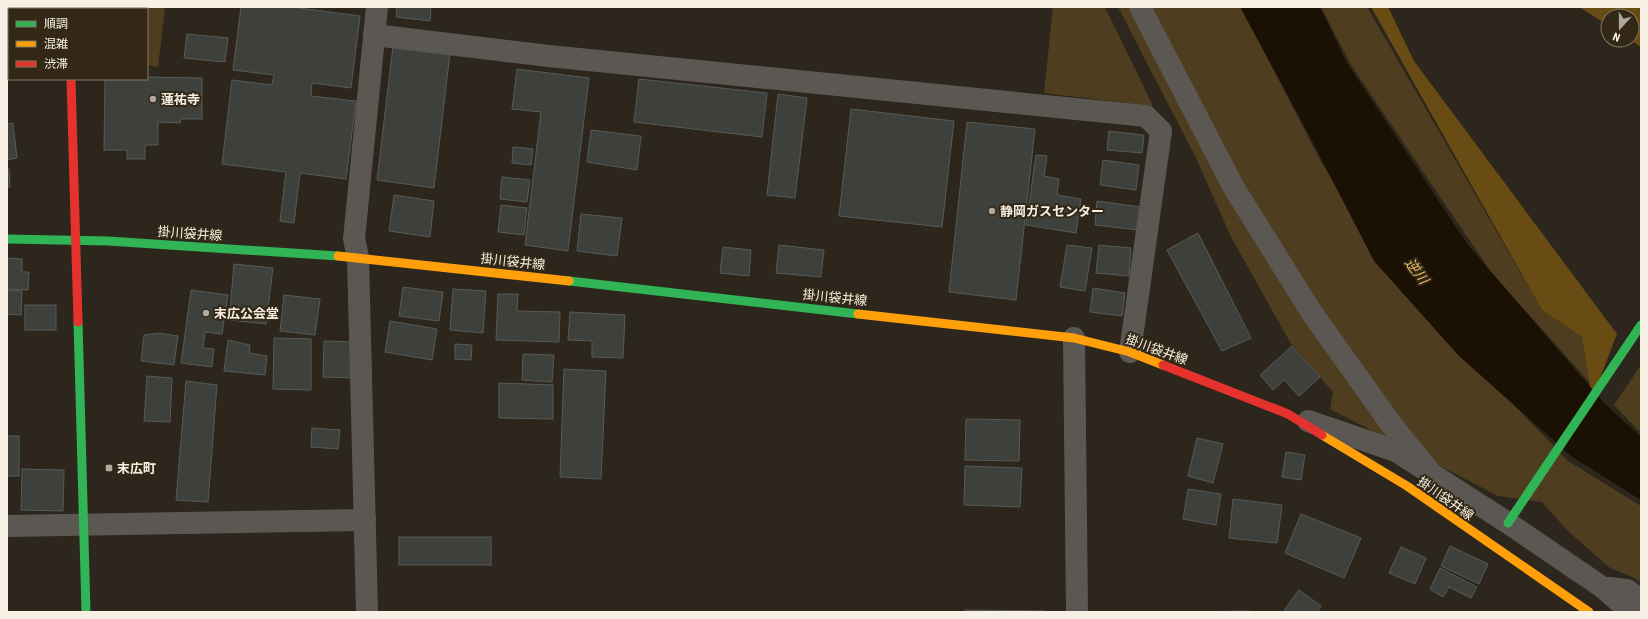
<svg xmlns="http://www.w3.org/2000/svg" width="1648" height="619" font-family="'Roboto Condensed','Noto Sans JP',sans-serif">
  <style>
    .green { fill: #4f3d1f }
    .forest { fill: #684c14 }
    .water { fill: #1a1003 }
    .building { fill: #3e403c; stroke: #575b56 }
    .lines { fill: none; stroke-linecap: round; stroke-linejoin: round }
    .street { stroke: #5b5854; stroke-width: 22 }
    .fast { stroke: #30b455; stroke-width: 9 }
    .slow { stroke: #ff9f0a; stroke-width: 9 }
    .jam { stroke: #e5322d; stroke-width: 9 }
    .poi-dot { fill: #b1a99f; stroke: #332815; stroke-width: 1.5 }
    .labels { text-anchor: middle; stroke-width: 4; stroke-linejoin: round; paint-order: stroke }
    .poi-label { font-size: 13px; font-weight: bold; fill: #f8f0e5; stroke: #332815; text-anchor: start }
    .street-label { font-size: 13px; fill: #f8f0e5; stroke: #332815 }
    .water-label { font-size: 14px; font-style: italic; fill: #ebbb66; stroke: #332815 }
  </style>
  <rect width="100%" height="100%" fill="#2c261c"/>
  <g class="green">
    <polygon points="91,7 165,7 158,67 147,65 147,9 92,9"/>
    <polygon points="1053,7 1105,7 1153,106 1044,93"/>
    <polygon points="1118,7 1241,7 1318,156 1385,272 1568,461 1641,506 1641,583 1633,577 1610,568 1568,531 1542,502 1498,496 1330,409 1333,392 1290,342 1231,237 1196,158"/>
    <polygon points="1321,7 1367,7 1542,310 1582,337 1590,383 1491,272 1351,65"/>
    <polygon points="1641,365 1641,433 1614,405"/>
  </g>
  <g class="forest">
    <polygon points="1371,7 1388,7 1414,61 1617,334 1592,399 1582,337 1542,310"/>
    <polygon points="1579,7 1641,7 1641,47 1631,40 1632,40 1632,16 1608,16 1608,25"/>
  </g>
  <polygon class="water" points="1240,7 1320,7 1347,63 1468,245 1604,403 1641,437 1641,500 1571,456 1459,356 1374,261 1307,131"/>
  <g class="building">
    <polygon points="241,7 292,7 360,16 351,88 312,83 311,96 356,101 346,179 300,173 294,223 280,221 286,172 222,164 232,80 272,85 274,75 233,70"/>
    <polygon points="397,7 431,7 430,21 396,17"/>
    <polygon points="187,34 228,38 225,62 184,58"/>
    <polygon points="393,46 450,53 434,188 377,180"/>
    <polygon points="517,69 589,78 568,251 525,245 541,112 512,109"/>
    <polygon points="147,77 202,78 202,119 181,119 180,123 158,122 158,145 145,145 145,159 127,159 127,150 104,150 105,79 147,79"/>
    <polygon points="639,79 767,93 762,137 634,122"/>
    <polygon points="778,94 807,98 795,198 767,195"/>
    <polygon points="851,109 954,121 942,227 839,216"/>
    <polygon points="967,122 1035,129 1016,300 949,292"/>
    <polygon points="13,123 17,158 7,160 7,124"/>
    <polygon points="591,130 641,136 637,170 587,162"/>
    <polygon points="1109,131 1144,135 1142,153 1107,150"/>
    <polygon points="513,147 533,149 531,165 512,163"/>
    <polygon points="1036,155 1047,156 1044,176 1059,179 1057,195 1081,199 1076,233 1026,225"/>
    <polygon points="1103,160 1139,165 1136,190 1100,185"/>
    <polygon points="7,169 9,169 10,187 7,187"/>
    <polygon points="502,177 530,180 527,202 500,199"/>
    <polygon points="394,195 434,201 430,237 389,231"/>
    <polygon points="1097,201 1141,207 1138,230 1095,225"/>
    <polygon points="501,205 527,208 524,235 498,232"/>
    <polygon points="581,214 622,218 617,256 577,251"/>
    <polygon points="1198,233 1251,338 1222,351 1167,250"/>
    <polygon points="779,245 824,250 821,277 776,273"/>
    <polygon points="1067,245 1092,248 1085,291 1060,287"/>
    <polygon points="1099,245 1131,248 1129,276 1096,273"/>
    <polygon points="723,247 751,250 749,276 720,273"/>
    <polygon points="7,258 22,259 22,272 29,272 28,290 7,289"/>
    <polygon points="234,264 273,268 266,324 229,320"/>
    <polygon points="403,287 443,292 439,321 399,316"/>
    <polygon points="1093,288 1125,293 1122,316 1090,312"/>
    <polygon points="453,289 486,291 483,333 450,330"/>
    <polygon points="7,290 22,291 21,315 7,314"/>
    <polygon points="191,290 228,295 222,334 205,332 203,348 214,349 212,367 181,363"/>
    <polygon points="498,294 518,294 517,311 560,312 559,342 496,340"/>
    <polygon points="284,295 320,299 315,335 280,331"/>
    <rect x="25" y="305" width="31" height="25"/>
    <polygon points="570,312 625,315 623,358 592,357 592,341 568,340"/>
    <polygon points="390,321 437,329 432,360 385,352"/>
    <polygon points="159,333 178,336 174,365 141,361 144,335"/>
    <polygon points="274,338 311,339 311,390 273,389"/>
    <polygon points="228,340 250,345 249,353 267,356 265,375 224,371"/>
    <polygon points="324,341 356,342 356,378 323,377"/>
    <polygon points="455,344 472,345 471,360 455,359"/>
    <polygon points="1292,346 1320,377 1299,396 1284,380 1273,390 1260,375"/>
    <polygon points="523,354 554,355 552,382 522,380"/>
    <polygon points="564,369 606,371 601,479 560,477"/>
    <polygon points="147,376 172,378 170,422 144,421"/>
    <polygon points="186,381 217,385 208,502 176,500"/>
    <polygon points="499,383 553,385 553,419 499,418"/>
    <polygon points="966,419 1020,420 1019,461 965,460"/>
    <polygon points="312,428 340,430 338,449 311,447"/>
    <rect x="7" y="436" width="12" height="40"/>
    <polygon points="1197,438 1223,444 1213,483 1188,476"/>
    <polygon points="1286,452 1305,455 1301,480 1282,477"/>
    <polygon points="965,466 1022,468 1020,507 964,505"/>
    <polygon points="22,469 64,470 63,511 21,510"/>
    <polygon points="1188,489 1221,494 1216,525 1183,519"/>
    <polygon points="1233,499 1282,505 1277,543 1229,538"/>
    <polygon points="1301,514 1361,538 1344,578 1285,553"/>
    <rect x="399" y="537" width="92" height="28"/>
    <polygon points="1450,546 1488,564 1479,584 1441,566"/>
    <polygon points="1401,547 1426,558 1415,584 1389,573"/>
    <polygon points="1440,568 1477,587 1471,598 1449,587 1443,597 1430,589"/>
    <polygon points="1299,590 1321,606 1317,612 1283,612"/>
    <polygon points="965,610 1045,611 1045,612 965,612"/>
    <polygon points="1250,611 1250,612 1169,612"/>
  </g>
  <g class="lines">
    <g class="street">
      <polyline points="1140,7 1234,188 1312,313 1391,424 1429,471"/>
      <polyline points="374,35 549,56 1146,116 1161,131 1130,352"/>
      <polyline points="7,45 9,44"/>
      <polyline points="1074,338 1077,612"/>
      <polyline points="1308,421 1396,451 1508,523 1602,587 1631,612"/>
      <polyline points="7,526 365,520"/>
      <polyline points="1609,588 1627,590 1641,600"/>
      <polyline points="367,612 358,257 354,239 377,7"/>
    </g>
    <g class="fast">
      <polyline points="69,7 69,9"/>
      <polyline points="7,239 108,241 338,256"/>
      <polyline points="569,281 858,314"/>
      <polyline points="78,322 86,612"/>
      <polyline points="1508,523 1641,325"/>
    </g>
    <g class="slow">
      <polyline points="338,256 569,281"/>
      <polyline points="858,314 1074,338 1130,352 1163,365"/>
      <polyline points="1322,435 1407,486 1589,612"/>
    </g>
    <g class="jam">
      <polyline points="71,79 78,322"/>
      <polyline points="1163,365 1288,414 1322,435"/>
    </g>
  </g>
  <g class="poi-dot">
    <circle cx="153" cy="99" r="4"/>
    <circle cx="992" cy="211" r="4"/>
    <circle cx="206" cy="313" r="4"/>
    <rect x="105" y="464" width="8" height="8" rx="2"/>
  </g>
  <g class="labels">
    <g class="poi-label">
      <text x="161" y="104">蓮祐寺</text>
      <text x="1000" y="216">静岡ガスセンター</text>
      <text x="214" y="318">末広公会堂</text>
      <text x="117" y="473">末広町</text>
    </g>
    <g class="street-label">
      <text transform="translate(190 233) rotate(4)" y="5">掛川袋井線</text>
      <text transform="translate(513 261) rotate(6)" y="5">掛川袋井線</text>
      <text transform="translate(835 297) rotate(6)" y="5">掛川袋井線</text>
      <text transform="translate(1157 349) rotate(20)" y="5">掛川袋井線</text>
      <text transform="translate(1446 498) rotate(35)" y="5">掛川袋井線</text>
    </g>
    <g class="water-label">
      <text transform="translate(1417 271) rotate(53)" y="5">逆川</text>
    </g>
  </g>
  <rect width="1648" height="619" fill="none" stroke="#f8f0e5" stroke-width="16"/>
  <rect x="8" y="8" width="140" height="72" fill="#332815" stroke="#827868"/>
  <rect x="16" y="21" width="20" height="6" fill="#30b455" stroke="#827868"/>
  <text x="44" y="28" font-size="12" fill="#f8f0e5">順調</text>
  <rect x="16" y="41" width="20" height="6" fill="#ff9f0a" stroke="#827868"/>
  <text x="44" y="48" font-size="12" fill="#f8f0e5">混雑</text>
  <rect x="16" y="61" width="20" height="6" fill="#e5322d" stroke="#827868"/>
  <text x="44" y="68" font-size="12" fill="#f8f0e5">渋滞</text>
  <g transform="translate(1620 28) rotate(201)"><circle r="19" fill="#332815" stroke="#827868"/>
  <path d="M0-3L7 15L0 10L-7 15Z" fill="#b1a99f"/>
  <text y="-6" font-size="11" font-weight="bold" text-anchor="middle" fill="#f8f0e5">N</text>
  </g>
</svg>
